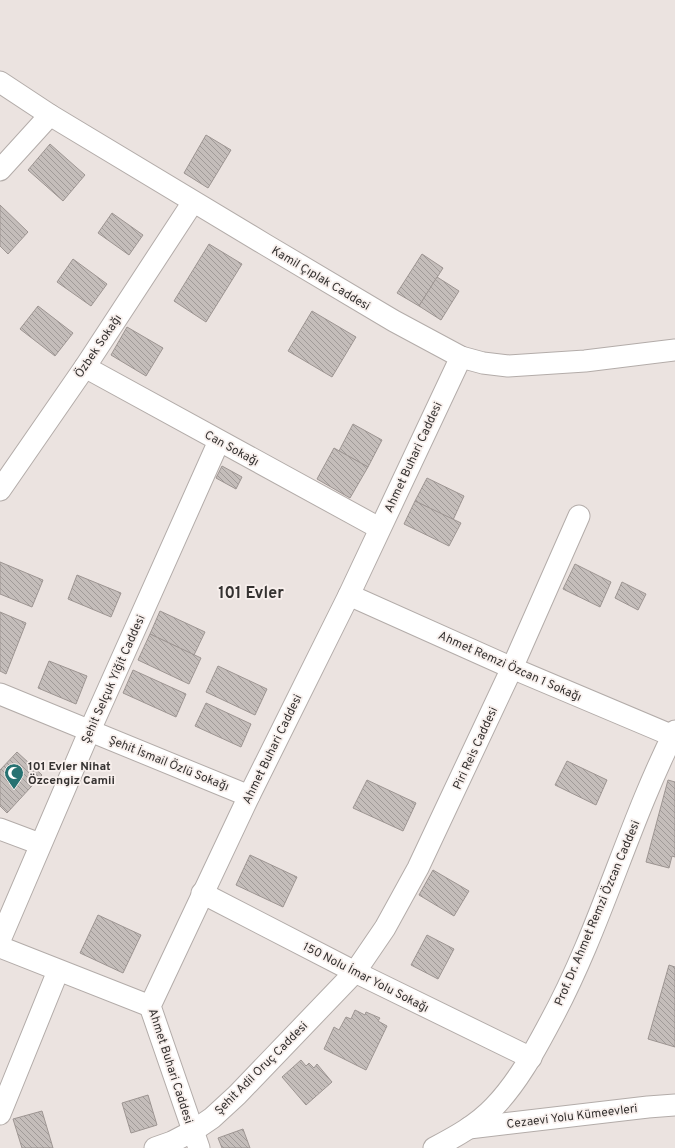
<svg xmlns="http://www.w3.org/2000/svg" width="675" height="1148" font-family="Overpass,sans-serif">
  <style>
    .building { fill: url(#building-back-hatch); stroke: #9d9592 }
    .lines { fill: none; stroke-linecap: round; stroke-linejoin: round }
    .minor-casing { stroke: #b3aca9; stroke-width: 23 }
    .minor { stroke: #fff; stroke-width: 21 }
    .labels { text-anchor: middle; stroke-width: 3.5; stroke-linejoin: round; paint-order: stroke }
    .street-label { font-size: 12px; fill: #353231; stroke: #f8f0ed }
    .poi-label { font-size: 12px; font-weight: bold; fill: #353231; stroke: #f8f0ed; text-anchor: start }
    .district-label { font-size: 16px; font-weight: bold; fill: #353231; stroke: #f8f0ed }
  </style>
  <defs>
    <pattern id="building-back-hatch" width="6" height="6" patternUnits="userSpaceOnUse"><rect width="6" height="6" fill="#c4bdba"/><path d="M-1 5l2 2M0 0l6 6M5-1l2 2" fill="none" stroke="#a09a98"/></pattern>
  </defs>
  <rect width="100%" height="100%" fill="#ebe3e0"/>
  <g class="building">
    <polygon points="206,135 231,150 208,188 184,173"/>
    <polygon points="50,144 85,175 63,201 28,170"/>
    <polygon points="0,205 28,232 8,254 0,246"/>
    <polygon points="112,213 143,235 129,255 98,233"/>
    <polygon points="209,244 242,264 206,322 174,301"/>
    <polygon points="422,254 443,268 419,306 397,293"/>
    <polygon points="73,259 107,284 91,306 57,282"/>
    <polygon points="437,277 459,291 441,320 419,306"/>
    <polygon points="38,306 73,333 55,356 20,329"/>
    <polygon points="312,311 356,337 332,377 288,351"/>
    <polygon points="127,327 163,348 146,376 111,355"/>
    <polygon points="353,424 382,440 368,467 339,451"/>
    <polygon points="334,448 368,467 350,498 317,479"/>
    <polygon points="222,466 242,477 236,489 216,478"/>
    <polygon points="427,478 464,496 453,520 415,501"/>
    <polygon points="415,501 461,523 449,546 404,524"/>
    <polygon points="0,562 43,580 32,607 0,594"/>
    <polygon points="575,564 611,582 600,607 563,589"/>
    <polygon points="77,575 121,593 111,617 68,599"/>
    <polygon points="622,582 646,594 638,610 615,598"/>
    <polygon points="160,611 205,632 194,655 150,634"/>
    <polygon points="0,612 26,623 6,674 0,671"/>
    <polygon points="150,634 201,658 189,684 138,660"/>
    <polygon points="49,661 87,676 76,704 38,688"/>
    <polygon points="218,666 267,689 255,715 206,692"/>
    <polygon points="133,670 186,694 176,717 123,693"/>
    <polygon points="206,703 251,724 241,747 195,726"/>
    <polygon points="17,752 42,775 7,813 0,806 0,770"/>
    <polygon points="567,761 607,780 596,805 555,785"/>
    <polygon points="367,780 416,803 403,831 353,808"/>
    <polygon points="668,780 675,782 675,857 672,856 669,868 646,862"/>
    <polygon points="250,855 297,877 283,907 236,885"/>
    <polygon points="433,870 469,891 454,916 419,895"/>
    <polygon points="98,915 141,935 123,973 80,953"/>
    <polygon points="427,935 454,949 438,979 411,965"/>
    <polygon points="669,965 675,967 675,1047 648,1039"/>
    <polygon points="355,1010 365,1015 366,1012 380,1018 378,1021 387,1026 366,1070 324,1049 334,1027 339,1030 346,1017 351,1019"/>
    <polygon points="301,1060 306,1066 309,1063 314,1068 317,1064 332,1082 306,1105 282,1077"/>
    <polygon points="148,1095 157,1125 131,1133 122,1103"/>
    <polygon points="42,1111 53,1148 22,1148 13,1119"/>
    <polygon points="243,1129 250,1148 222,1148 218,1138"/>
  </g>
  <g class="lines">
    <g class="minor-casing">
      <g id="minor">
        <polyline points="0,82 50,115 266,245 394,321 461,357 483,363 508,366 585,361 675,350"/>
        <polyline points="0,170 50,115"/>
        <polyline points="85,367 379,528"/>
        <polyline points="0,490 85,367 193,202"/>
        <polyline points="349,595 512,668 673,736"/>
        <polyline points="0,694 249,796"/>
        <polyline points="0,829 40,844"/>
        <polyline points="202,893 355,972 531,1058"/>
        <polyline points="0,940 90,730 219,441"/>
        <polyline points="0,947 150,1006"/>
        <polyline points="0,1114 58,971"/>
        <polyline points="469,1128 648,1107 675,1105"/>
        <polyline points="155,1148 172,1142 193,1131 212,1118 237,1095 355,972 385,928 418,868 512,668 579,516"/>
        <polyline points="199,1148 150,1006 249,796 349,595 461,357"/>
        <path d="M434 1148C455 1137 477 1125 494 1107 517 1083 533 1054 549 1024 600 931 627 826 675 731"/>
      </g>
    </g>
    <use href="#minor" class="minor"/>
  </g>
  <defs>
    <g id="mosque-pin" transform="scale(1)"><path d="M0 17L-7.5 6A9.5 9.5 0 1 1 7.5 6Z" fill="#277272" stroke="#f8f0ed"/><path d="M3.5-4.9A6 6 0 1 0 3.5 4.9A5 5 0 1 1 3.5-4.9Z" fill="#fff"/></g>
  </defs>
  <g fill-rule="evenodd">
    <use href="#mosque-pin" x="14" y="773"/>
  </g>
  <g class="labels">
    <g class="street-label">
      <text transform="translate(321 278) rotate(31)" y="4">Kamil Çıplak Caddesi</text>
      <text transform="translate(98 346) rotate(-56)" y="4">Özbek Sokağı</text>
      <text transform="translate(232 448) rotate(29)" y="4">Can Sokağı</text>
      <text transform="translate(413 457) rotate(-65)" y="4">Ahmet Buhari Caddesi</text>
      <text transform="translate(510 666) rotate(24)" y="4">Ahmet Remzi Özcan 1 Sokağı</text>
      <text transform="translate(113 679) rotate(-66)" y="4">Şehit Selçuk Yiğit Caddesi</text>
      <text transform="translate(475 748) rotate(-65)" y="4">Piri Reis Caddesi</text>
      <text transform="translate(272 749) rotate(-64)" y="4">Ahmet Buhari Caddesi</text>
      <text transform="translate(169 763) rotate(22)" y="4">Şehit İsmail Özlü Sokağı</text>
      <text transform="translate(597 913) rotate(-67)" y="4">Prof. Dr. Ahmet Remzi Özcan Caddesi</text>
      <text transform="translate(366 977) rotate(27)" y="4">150 Nolu İmar Yolu Sokağı</text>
      <text transform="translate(171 1066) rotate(72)" y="4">Ahmet Buhari Caddesi</text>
      <text transform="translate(261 1068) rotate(-45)" y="4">Şehit Adil Oruç Caddesi</text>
      <text transform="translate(572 1116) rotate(-7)" y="4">Cezaevi Yolu Kümeevleri</text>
    </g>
    <g class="poi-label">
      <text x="28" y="770">101 Evler Nihat<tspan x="28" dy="14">Özcengiz Camii</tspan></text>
    </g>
    <g class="district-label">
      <text x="251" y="598">101 Evler</text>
    </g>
  </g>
</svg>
